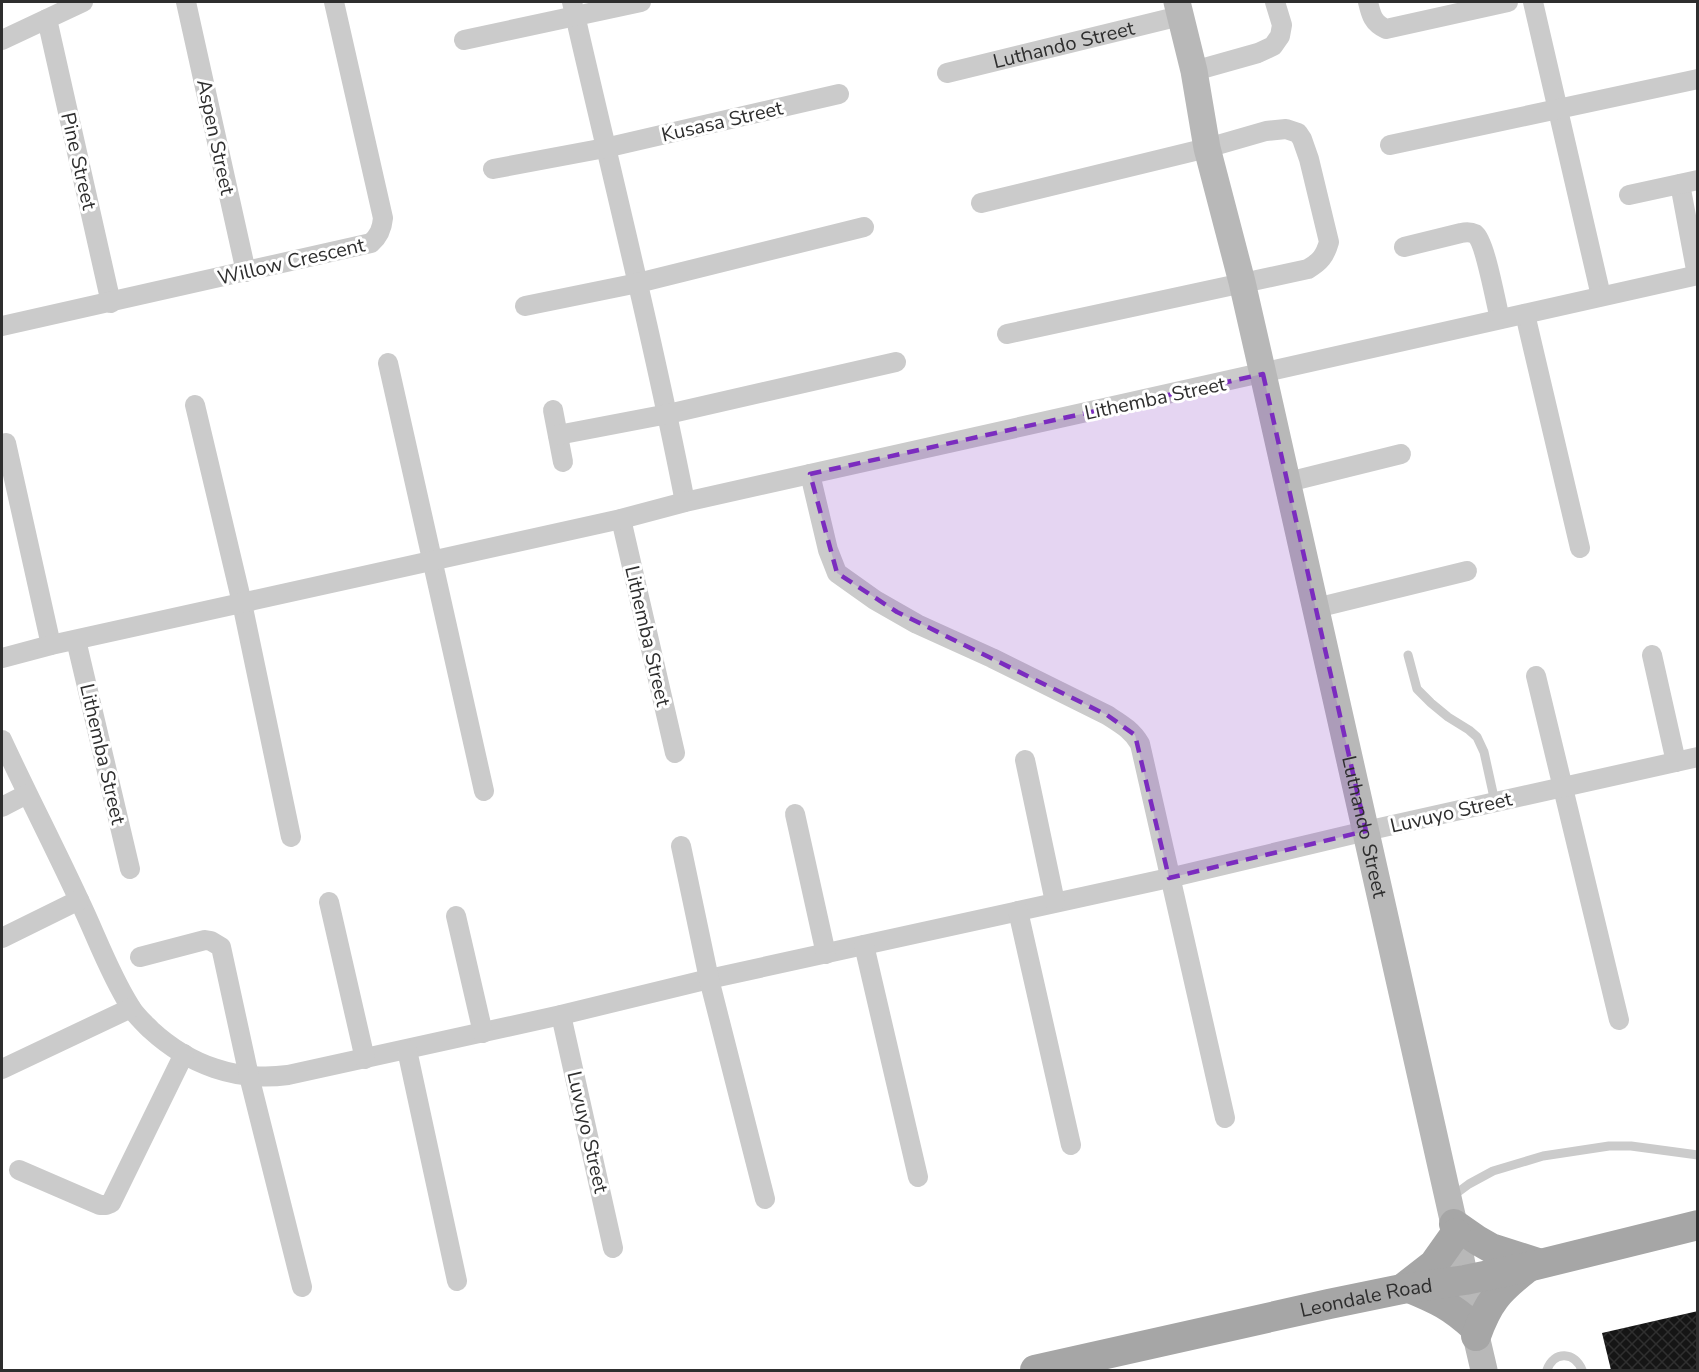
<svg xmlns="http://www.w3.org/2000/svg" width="1699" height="1372" font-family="'Nunito Sans',sans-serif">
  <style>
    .building { fill: url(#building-cross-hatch) }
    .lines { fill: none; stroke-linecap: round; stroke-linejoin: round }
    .lane { stroke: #cbcbcb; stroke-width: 9 }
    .street { stroke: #cbcbcb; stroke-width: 20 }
    .secondary { stroke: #b8b8b8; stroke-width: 27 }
    .primary { stroke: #a6a6a6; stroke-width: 30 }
    .marked { fill: #7b2cbf; fill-opacity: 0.2; stroke: #7b2cbf; stroke-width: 4.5; stroke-dasharray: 12 8; stroke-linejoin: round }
    .labels { text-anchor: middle; stroke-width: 6; stroke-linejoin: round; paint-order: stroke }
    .street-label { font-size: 20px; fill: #2e2e2e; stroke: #fff }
  </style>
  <defs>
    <pattern id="building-cross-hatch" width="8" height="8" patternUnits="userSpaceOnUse" patternTransform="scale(1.5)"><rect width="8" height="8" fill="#151515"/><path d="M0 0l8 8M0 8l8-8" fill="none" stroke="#2f2f2f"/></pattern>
  </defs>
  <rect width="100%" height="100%" fill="#fff"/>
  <polygon class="building" points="1698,1311 1698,1370 1611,1370 1602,1333"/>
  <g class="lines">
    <g class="lane">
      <polyline points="1408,655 1417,689 1431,703 1448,717 1469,730 1477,737 1484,752 1495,802"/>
      <polyline points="1450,1198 1469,1184 1493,1171 1543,1156 1609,1146 1631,1146 1698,1155"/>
      <path d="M1547 1370C1554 1350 1575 1352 1582 1370"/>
    </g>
    <g class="street">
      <polyline points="186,2 246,272"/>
      <path d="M572 2C610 168 652 334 685 502"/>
      <path d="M1368 2C1371 15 1373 23 1386 29L1508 2"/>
      <polyline points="1533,2 1601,296"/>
      <polyline points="47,19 111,303"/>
      <polyline points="2,40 83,2"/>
      <polyline points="464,40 641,2"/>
      <polyline points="1194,71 1258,53 1273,46 1280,36 1282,25 1275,2"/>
      <path id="s1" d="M947 73 1180 16"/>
      <polyline points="1390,145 1698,79"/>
      <polyline points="493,169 605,148 839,94"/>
      <polyline points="1680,184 1697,275"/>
      <polyline points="1629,195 1698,180"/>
      <path d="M981 203 1207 148 1266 131 1286 129 1298 133 1302 139 1309 159 1329 242C1325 256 1320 262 1308 269L1007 334"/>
      <path d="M1404 247 1461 233C1466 232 1471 232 1475 234 1485 241 1496 304 1500 319"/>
      <polyline points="525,306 638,283 864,227"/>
      <polyline points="1525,314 1580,548"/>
      <path d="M2 326 371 243C379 236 382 229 383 218L334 2"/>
      <polyline points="388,363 484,791"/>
      <polyline points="195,405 242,603 291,837"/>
      <polyline points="553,410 563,462"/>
      <polyline points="558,435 668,414 896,362"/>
      <polyline points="6,443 51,645"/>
      <path d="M810 474 828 550 837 573 875 600 917 624 992 658 1107 715C1121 724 1132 730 1140 744L1225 1118"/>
      <polyline points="1288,482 1401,454"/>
      <polyline points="621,519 675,753"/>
      <polyline points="1316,608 1467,571"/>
      <polyline points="76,640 130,869"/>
      <polyline points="1652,655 1676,762"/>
      <polyline points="2,658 51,645 621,519 685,502 1698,275"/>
      <polyline points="1536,676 1619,1020"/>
      <path d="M2 740C27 794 54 846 79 900 96 935 109 973 130 1006 135 1015 144 1023 151 1030 189 1065 237 1082 288 1075L561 1015 709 979 1169 878 1366 831 1698 757"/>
      <polyline points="1025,760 1055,902"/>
      <polyline points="2,807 27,794"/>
      <polyline points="795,814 826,954"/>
      <polyline points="681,846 709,979 765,1199"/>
      <polyline points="329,902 365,1059"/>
      <polyline points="1018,911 1071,1145"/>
      <polyline points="456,916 483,1033"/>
      <polyline points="2,938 79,900"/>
      <polyline points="864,945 918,1177"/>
      <polyline points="140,957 205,940 211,941 221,947 249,1076 302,1287"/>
      <polyline points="561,1015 613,1248"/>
      <polyline points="407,1050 457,1281"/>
      <polyline points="2,1069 131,1008"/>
      <polyline points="19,1170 100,1205 106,1205 111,1203 184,1054"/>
    </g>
    <path class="secondary" id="s2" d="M1177 2 1194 71 1207 148 1242 282 1263 374 1456 1233 1474 1327 1484 1370"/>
    <g class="primary">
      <polyline points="1454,1224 1477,1240 1491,1248 1538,1263"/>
      <path d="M1409 1288C1438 1300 1451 1306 1474 1327"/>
      <polyline points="1402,1289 1434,1264 1456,1233"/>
      <path d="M1476 1336C1488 1302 1498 1291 1526 1269"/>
      <path id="s3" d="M1035 1370 1329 1304 1402 1289 1465 1280 1528 1267 1698 1225"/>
    </g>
  </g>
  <path class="marked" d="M1263 374 1366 831 1169 878 1135 735 1107 715 897 612 837 573 810 474Z"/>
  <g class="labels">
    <g class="street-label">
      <text dy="7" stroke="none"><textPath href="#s1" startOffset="120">Luthando Street</textPath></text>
      <text transform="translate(722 121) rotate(-13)" y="7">Kusasa Street</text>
      <text transform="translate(216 137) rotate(78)" y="7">Aspen Street</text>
      <text transform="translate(79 161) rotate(77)" y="7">Pine Street</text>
      <text transform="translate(291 261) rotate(-13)" y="7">Willow Crescent</text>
      <text transform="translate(1155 398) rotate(-12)" y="7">Lithemba Street</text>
      <text transform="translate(648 636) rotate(77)" y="7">Lithemba Street</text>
      <text transform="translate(103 754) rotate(77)" y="7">Lithemba Street</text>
      <text transform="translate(1451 812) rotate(-13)" y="7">Luvuyo Street</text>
      <text dy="7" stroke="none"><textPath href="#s2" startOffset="846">Luthando Street</textPath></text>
      <text transform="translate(588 1132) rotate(77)" y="7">Luvuyo Street</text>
      <text dy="7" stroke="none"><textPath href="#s3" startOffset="339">Leondale Road</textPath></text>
    </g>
  </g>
  <rect width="1699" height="1372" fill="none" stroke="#2e2e2e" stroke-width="6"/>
</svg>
